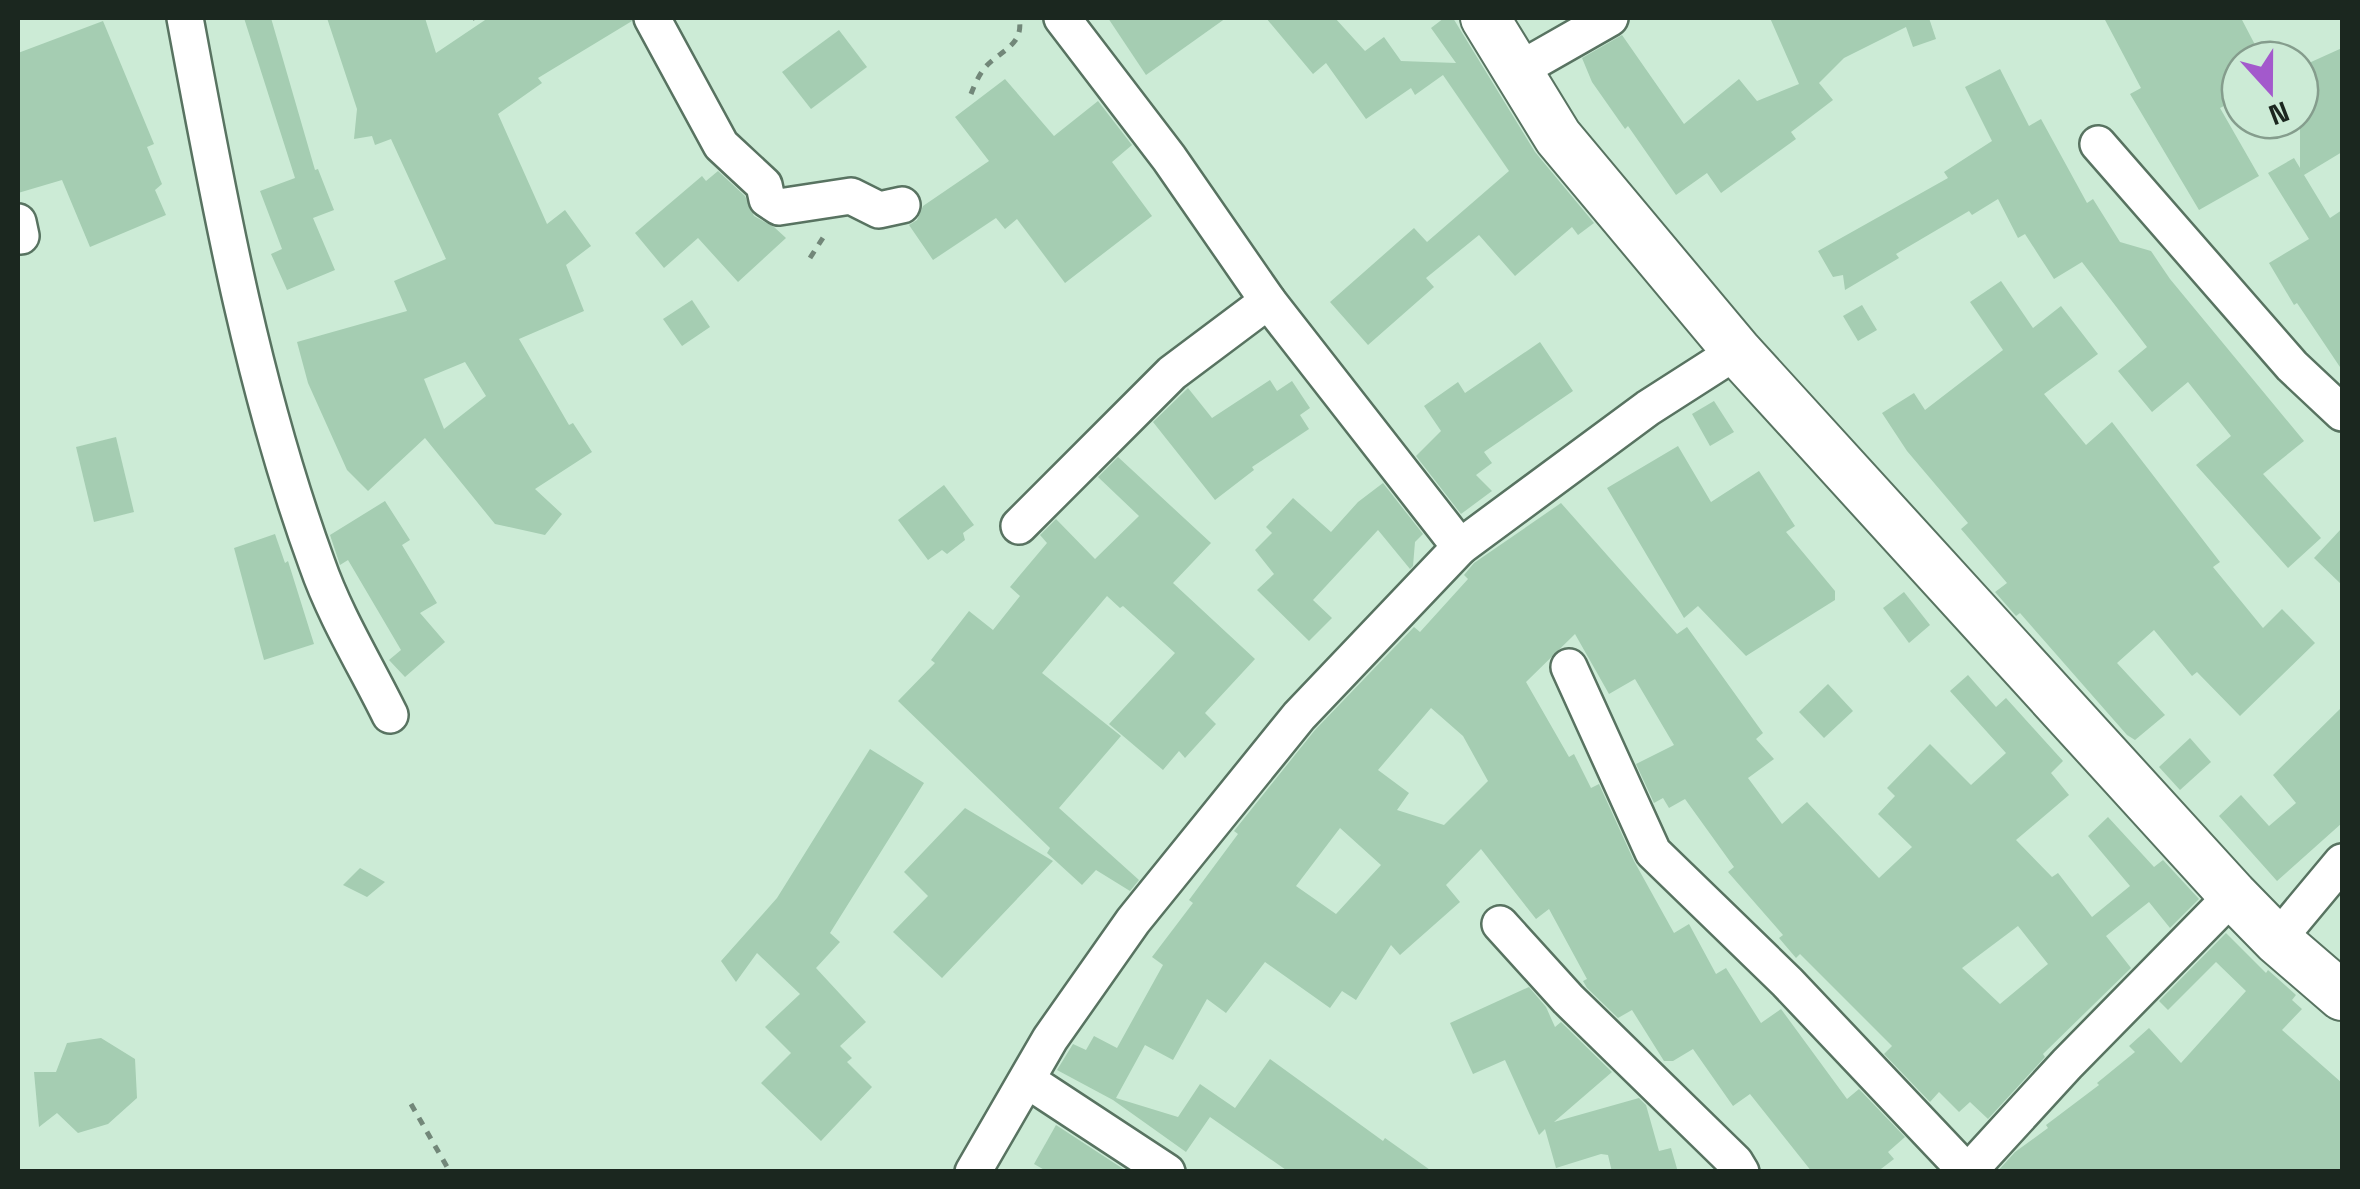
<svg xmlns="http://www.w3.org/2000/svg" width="2360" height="1189" font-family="'Space Grotesk',sans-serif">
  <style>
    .building { fill: #a5cdb2; fill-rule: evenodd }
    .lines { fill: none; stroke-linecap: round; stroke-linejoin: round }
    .street-casing { stroke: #587361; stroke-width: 40 }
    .secondary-casing { stroke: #587361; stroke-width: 52 }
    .path { stroke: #728779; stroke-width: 5; stroke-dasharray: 8 8; stroke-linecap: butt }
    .street { stroke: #fff; stroke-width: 35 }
    .secondary { stroke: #fff; stroke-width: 48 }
  </style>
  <rect width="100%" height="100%" fill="#ccebd6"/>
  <g class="building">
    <polygon points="244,18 271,18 315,170 318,169 334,210 313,218 335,270 287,290 271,254 282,249 260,191 295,178"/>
    <path d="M327 18H425L436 53 488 18H631L632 21 538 78 542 83 498 114 547 224 565 210 591 246 566 265 584 311 519 339 569 425 573 423 592 452 535 489 562 514 545 535 495 524 425 438 368 491 347 470 308 383 297 342 407 311 394 281 446 259 391 139 375 145 372 136 354 139 357 109ZM465 362 486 396 444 429 424 379Z"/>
    <polygon points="1108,18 1226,18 1146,75"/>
    <polygon points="1266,18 1335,18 1365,51 1384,37 1401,61 1456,63 1431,28 1444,18 1453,18 1535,152 1594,223 1578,235 1572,227 1515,276 1479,235 1426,278 1434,287 1368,345 1330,302 1414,228 1427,242 1509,171 1443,75 1415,95 1411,88 1366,119 1326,63 1313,74"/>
    <polygon points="1770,18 1929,18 1936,39 1913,47 1906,27 1844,58 1819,83 1833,100 1791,132 1796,139 1721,193 1707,173 1676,195 1628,126 1625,129 1592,82 1582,58 1622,35 1684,124 1739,79 1757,101 1799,84"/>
    <polygon points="2104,18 2241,18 2263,60 2240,60 2240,98 2220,108 2259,176 2199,210 2130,94 2141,88"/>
    <polygon points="103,21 154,144 147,147 162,184 155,190 166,215 90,247 62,180 18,193 18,53"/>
    <polygon points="839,30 867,67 811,109 782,72"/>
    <polygon points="2342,48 2342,152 2304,175 2330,218 2342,210 2342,370 2297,303 2294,305 2269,263 2309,239 2268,173 2294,158 2300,168 2300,67"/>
    <polygon points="2000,69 2029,126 2041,119 2087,203 2093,199 2120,242 2151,251 2170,279 2304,441 2263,474 2321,538 2288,568 2196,465 2231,436 2188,382 2152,412 2118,371 2147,347 2082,262 2054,279 2025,234 2018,238 1998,199 1972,215 1969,211 1896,254 1899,258 1845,290 1843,275 1833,277 1818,251 1948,178 1944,172 1992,141 1965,87"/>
    <polygon points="1005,79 1054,136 1098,101 1132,145 1112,162 1152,216 1065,283 1017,219 1005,229 996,218 933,260 909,225 917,220 923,206 989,161 955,117"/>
    <polygon points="718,171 745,196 754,216 774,227 786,238 738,282 698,238 664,268 635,233 702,176 706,181"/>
    <polygon points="2001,281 2033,328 2061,306 2098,354 2044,394 2086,445 2112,422 2220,562 2213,567 2263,628 2282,609 2315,643 2240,716 2197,672 2192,676 2154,630 2117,663 2165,715 2135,740 2127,735 2020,613 2016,616 1995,592 2007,583 1961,529 1968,523 1907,451 1882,413 1914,393 1925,410 2003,350 1970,302"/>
    <polygon points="692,300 710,327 682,346 663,319"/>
    <polygon points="1862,305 1877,330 1858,341 1843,316"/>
    <polygon points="1540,342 1573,391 1484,452 1492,463 1476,475 1492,491 1461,514 1416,456 1441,431 1424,406 1458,382 1465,393"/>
    <polygon points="1270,380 1277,391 1292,381 1310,408 1300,415 1309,429 1252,467 1254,470 1215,500 1153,422 1188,388 1212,418"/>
    <polygon points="1714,401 1734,432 1710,446 1692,414"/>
    <polygon points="116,437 134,512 94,522 76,447"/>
    <polygon points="1678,446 1711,502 1759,471 1795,526 1786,532 1835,591 1835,600 1746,656 1698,606 1684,618 1607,488"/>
    <polygon points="1118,457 1211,543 1173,583 1255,659 1205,713 1216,724 1185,758 1179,751 1163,770 1109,724 1175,653 1123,606 1120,608 1107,596 1042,673 1121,736 1059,808 1139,880 1130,891 1096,870 1082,885 1047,853 1050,848 898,701 935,663 931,660 969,611 993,630 1020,596 1010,587 1047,543 1040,535 1056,519 1095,559 1139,516 1098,477"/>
    <polygon points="1383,483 1423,534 1415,542 1413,566 1410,569 1378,530 1313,600 1332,618 1309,641 1257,590 1274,574 1255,550 1272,533 1266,527 1293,498 1331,532 1358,502"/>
    <polygon points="944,485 974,525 963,533 965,540 947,554 942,550 928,560 898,520"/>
    <polygon points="385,501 410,540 402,545 437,603 420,613 445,642 405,677 389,660 401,650 348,560 340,565 330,535"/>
    <path d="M1561 503 1677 634 1687 627 1763 733 1756 739 1774 759 1748 778 1782 824 1807 802 1879 878 1912 847 1878 814 1895 796 1887 788 1930 744 1971 785 2006 753 1950 691 1968 675 1996 707 2006 698 2063 761 2051 773 2069 795 2016 840 2052 877 2058 873 2092 917 2130 886 2088 836 2108 817 2154 867 2163 860 2199 899 2170 928 2149 902 2106 936 2131 968 2043 1054 2045 1057 1988 1119 1970 1102 1959 1112 1939 1092 1930 1102 1884 1054 1892 1046 1800 954 1796 958 1779 938 1783 935 1728 872 1734 867 1685 799 1669 808 1663 798 1654 803 1636 764 1674 745 1635 679 1609 694 1575 634 1526 682 1569 757 1574 754 1591 788 1599 784 1634 861 1674 933 1689 924 1716 974 1726 968 1761 1023 1781 1009 1847 1099 1859 1089 1905 1137 1888 1152 1894 1159 1877 1172H1812L1750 1094 1733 1106 1693 1049 1673 1061H1664L1632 1010 1618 1018 1587 988 1583 981 1587 979 1549 909 1536 919 1481 849 1446 885 1460 902 1400 955 1391 945 1356 1000 1342 991 1330 1008 1265 962 1226 1013 1207 999 1173 1060 1145 1045 1116 1098 1178 1117 1200 1084 1235 1108 1270 1059 1383 1141 1385 1138 1433 1172H1289L1210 1117 1186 1152 1113 1100 1057 1070 1073 1044 1086 1050 1094 1036 1117 1048 1163 965 1152 957 1193 903 1189 900 1238 834 1234 831 1315 730 1414 627 1420 632 1468 579 1464 575 1474 563ZM1431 708 1463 736 1488 781 1444 825 1397 810 1409 793 1378 770ZM1340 828 1381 865 1336 914 1296 886ZM2018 926 2048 964 2000 1004 1962 968Z"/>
    <polygon points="2342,528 2342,585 2314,558"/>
    <polygon points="275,534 285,563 288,561 314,644 264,660 234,548"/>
    <polygon points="1904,592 1930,625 1909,643 1883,608"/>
    <polygon points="1828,684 1853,711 1824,738 1799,712"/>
    <polygon points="2342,707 2342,823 2277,881 2219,816 2241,795 2269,826 2296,803 2273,775"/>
    <polygon points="2190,738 2211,762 2180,790 2159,767"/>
    <polygon points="870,749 924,783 830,933 840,942 816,968 866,1022 840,1046 852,1058 847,1062 872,1087 821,1141 761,1083 791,1053 765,1027 800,994 757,953 736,982 721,961 777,898"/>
    <polygon points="965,808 1053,861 942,978 893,932 928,896 904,872"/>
    <polygon points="360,868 385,882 367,897 343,885"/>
    <polygon points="2226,933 2266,973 2268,970 2296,995 2292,1000 2302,1009 2282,1030 2342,1083 2342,1172 1997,1172 2015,1152 2048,1128 2046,1125 2099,1085 2097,1083 2135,1052 2129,1046 2149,1028 2181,1063 2246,991 2216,962 2168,1010 2159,1001"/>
    <polygon points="1529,987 1546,1007 1555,1027 1561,1022 1612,1072 1554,1122 1639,1098 1646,1105 1659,1151 1671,1148 1678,1172 1612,1172 1608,1155 1601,1154 1556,1168 1545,1129 1539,1135 1505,1060 1473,1074 1450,1023"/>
    <polygon points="101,1038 135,1059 137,1098 108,1124 78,1133 57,1113 39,1127 34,1072 56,1072 67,1043"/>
    <polygon points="1056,1125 1128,1172 1048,1172 1034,1164"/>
  </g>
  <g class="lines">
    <g class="street-casing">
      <g id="street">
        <path d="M185 18C219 201 253 389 317 564 335 616 366 666 390 715"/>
        <polyline points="652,18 721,145 764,185 767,199 779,207 851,196 879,210 902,205"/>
        <polyline points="1517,71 1610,18"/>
        <polyline points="2098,144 2292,366 2342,413"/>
        <polyline points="18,222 21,236"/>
        <polyline points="1019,526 1172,373 1268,301"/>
        <polyline points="1460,547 1648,408 1737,351"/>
        <polyline points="1569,667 1653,852 1787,982 1967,1172"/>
        <polyline points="1500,924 1568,999 1735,1162 1741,1172"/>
        <polyline points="2277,940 2342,862"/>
        <polyline points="1027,1080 1167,1172"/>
        <polyline points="973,1172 1050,1039 1133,921 1299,716 1460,547 1268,301 1169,158 1062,18"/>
        <polyline points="1968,1172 2067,1064 2233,895"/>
      </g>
    </g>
    <g class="secondary-casing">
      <polyline id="secondary" points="1485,18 1558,137 1737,351 2233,895 2277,940 2342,996"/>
    </g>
    <g class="path">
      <polyline points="472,19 473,18"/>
      <path d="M971 94C974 86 978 77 983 70 997 51 1025 47 1019 18"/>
      <polyline points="810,258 826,233"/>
      <polyline points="411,1104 450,1172"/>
    </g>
    <use href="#street" class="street"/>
    <use href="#secondary" class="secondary"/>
  </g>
  <rect width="2360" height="1189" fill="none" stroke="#1b271f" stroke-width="40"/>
  <g transform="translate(2270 90) rotate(159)"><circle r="48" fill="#ccebd6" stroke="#859d8d" stroke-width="2.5"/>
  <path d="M0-8L18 38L0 25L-18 38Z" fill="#a359cc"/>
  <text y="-15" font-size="28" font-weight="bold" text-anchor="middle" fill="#1b271f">N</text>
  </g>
</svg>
